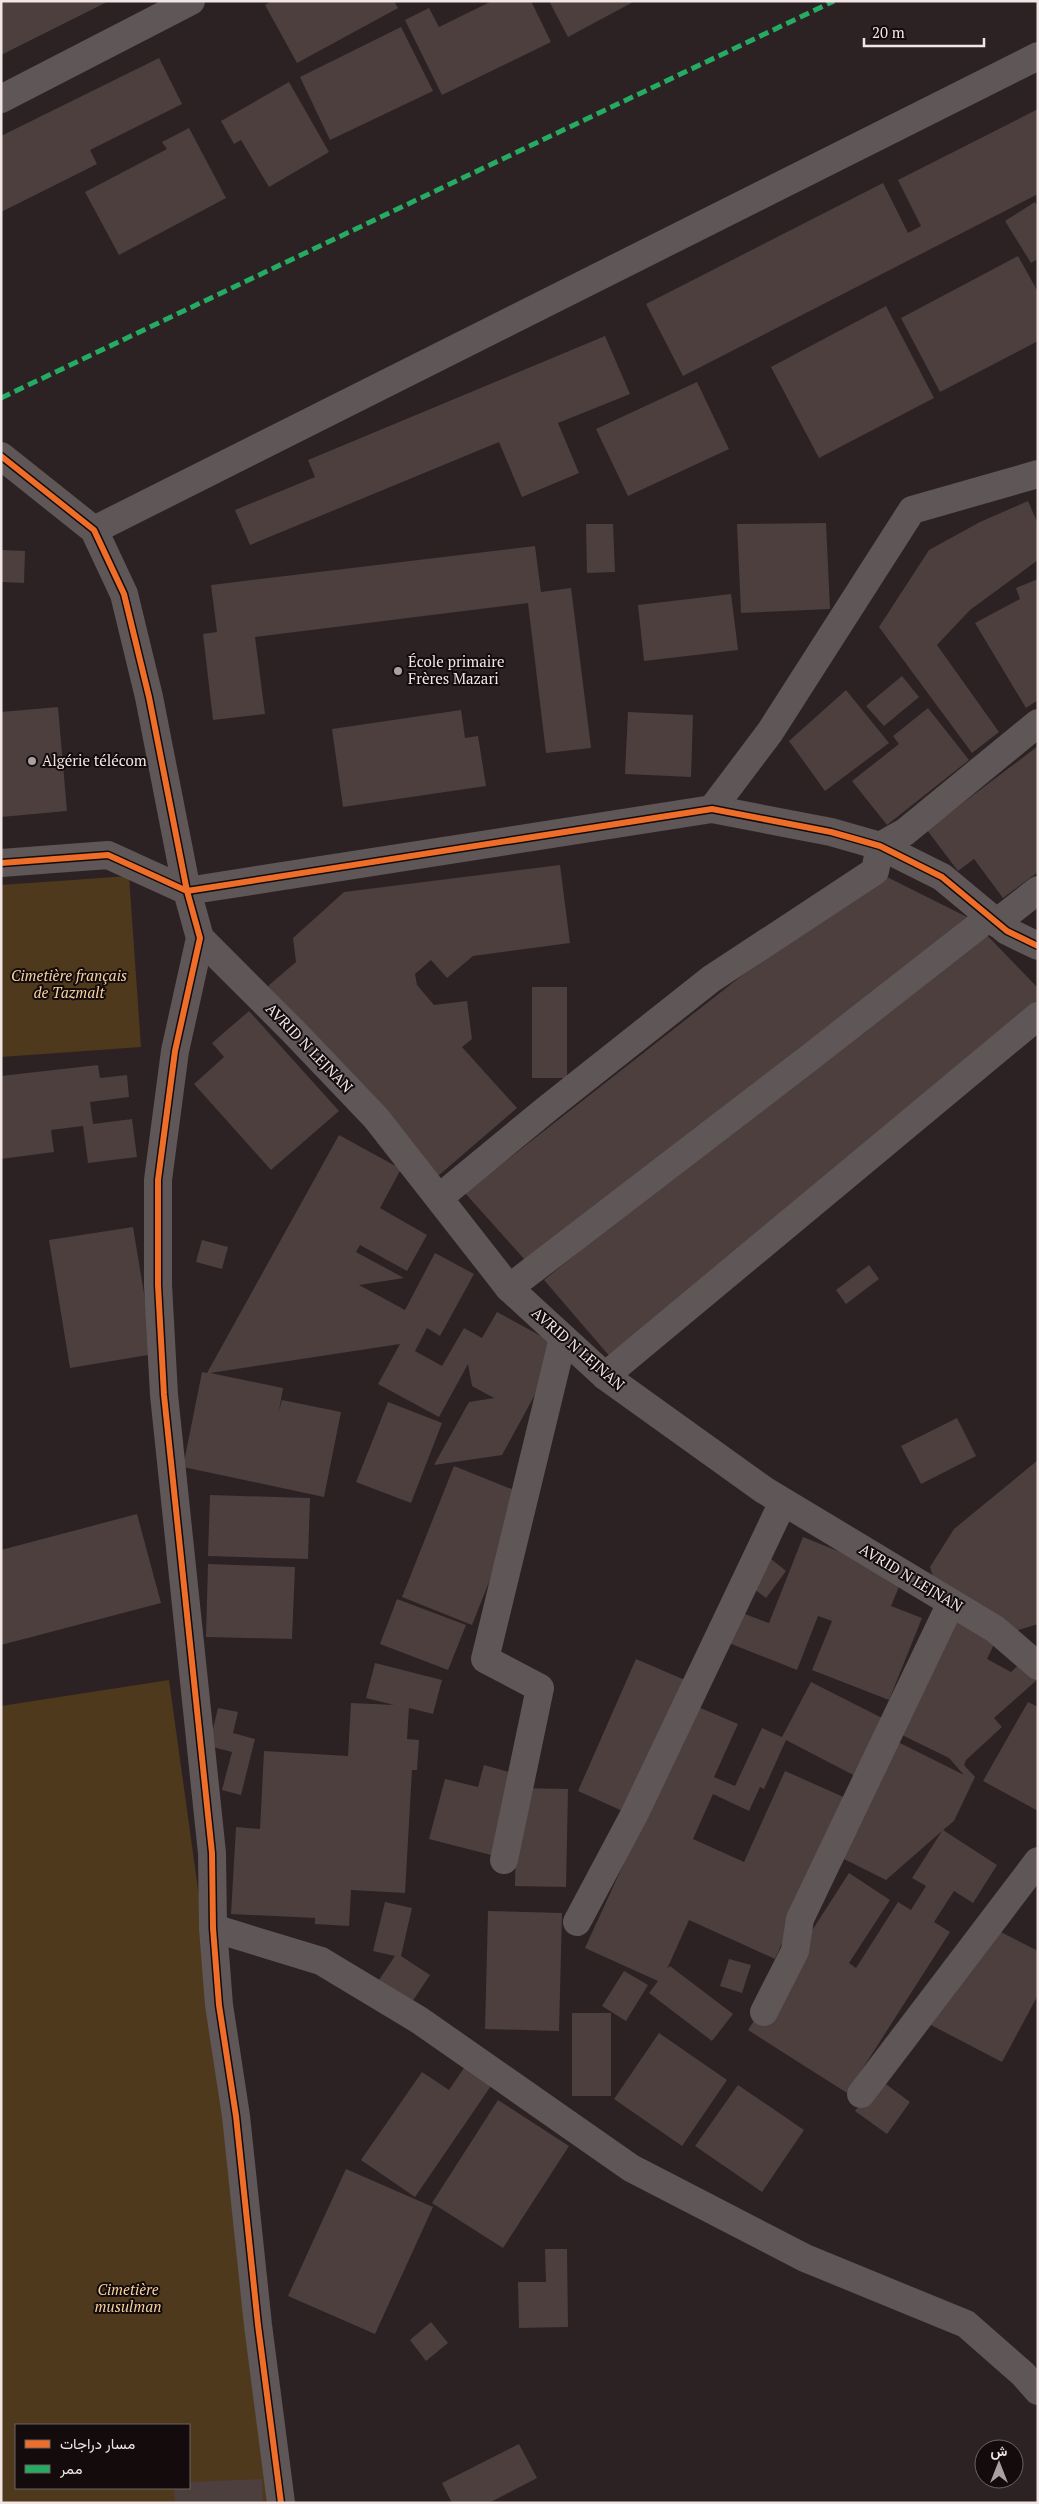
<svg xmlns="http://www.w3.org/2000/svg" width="1039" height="2504" font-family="'PT Serif',Vazirmatn,serif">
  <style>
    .green { fill: #4e391c; fill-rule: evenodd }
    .building { fill: #4c3f3d }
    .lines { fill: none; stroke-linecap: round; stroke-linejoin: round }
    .minor { stroke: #5e5657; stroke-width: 28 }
    .quiet { stroke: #26ab63; stroke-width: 5; stroke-dasharray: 10 5; stroke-linecap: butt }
    .cycleway-casing { stroke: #130b0c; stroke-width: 9 }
    .cycleway { stroke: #ee6e29; stroke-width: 6 }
    .poi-dot { fill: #aca1a2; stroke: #130b0c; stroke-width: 2 }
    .labels { text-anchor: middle; stroke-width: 4; stroke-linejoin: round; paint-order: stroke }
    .poi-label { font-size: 15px; fill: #f1e5e6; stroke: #130b0c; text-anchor: start }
    .park-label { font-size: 15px; font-style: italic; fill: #f8d3a0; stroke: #130b0c }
    .street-label { font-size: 15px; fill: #f1e5e6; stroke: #130b0c }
  </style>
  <rect width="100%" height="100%" fill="#2c2224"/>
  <g class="green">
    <polygon points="129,876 141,1047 1,1057 1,885"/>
    <path d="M169 1680 283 2503H1V1706ZM16 2425H189V2488H16Z"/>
  </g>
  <g class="building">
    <polygon points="1,1 109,1 1,55"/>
    <polygon points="272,1 394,1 398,8 297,63 265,5"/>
    <polygon points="492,1 531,1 551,42 442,95 405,20 429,8 439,27"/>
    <polygon points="549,1 635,1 568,37"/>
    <polygon points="401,27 433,91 330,140 300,77"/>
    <polygon points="159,58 182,104 90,150 97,164 1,212 1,136"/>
    <polygon points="289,82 329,152 269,187 241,140 234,144 221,121"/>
    <polygon points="1038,109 1038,194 683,376 646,304 883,183 908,233 921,226 898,180"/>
    <polygon points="189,128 226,198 119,255 85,192 167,149 162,142"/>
    <polygon points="1035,202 1038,207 1038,259 1031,263 1005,221"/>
    <polygon points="1018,256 1038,292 1038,341 940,392 901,318"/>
    <polygon points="886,306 934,398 819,458 771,367"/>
    <polygon points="605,336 630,394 558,423 579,473 522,497 499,442 250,545 235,510 315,477 308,460"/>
    <polygon points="697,382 729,449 628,496 596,429"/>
    <polygon points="1028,501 1038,524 1038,560 970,610 937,645 999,732 972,753 879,627 929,550 980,522"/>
    <polygon points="826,523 830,609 741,613 737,524"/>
    <polygon points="586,524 613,524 615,572 587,573"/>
    <polygon points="535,546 541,592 571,588 591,748 546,753 528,603 255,637 265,714 213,720 203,634 217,632 211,585"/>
    <polygon points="1,550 25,551 24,583 1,582"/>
    <polygon points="1038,579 1038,700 1026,708 975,623 1020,599 1016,588"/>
    <polygon points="731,594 738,650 644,661 638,605"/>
    <polygon points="902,676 919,697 884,726 866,706"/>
    <polygon points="846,690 889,743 825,791 789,741"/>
    <polygon points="58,707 67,811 1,817 1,712"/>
    <polygon points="928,708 969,760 887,825 852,781 899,744 893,736"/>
    <polygon points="461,710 465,738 478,736 486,786 343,807 332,729"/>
    <polygon points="628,712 693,715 691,777 625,774"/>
    <polygon points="1038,746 1038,872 1003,898 974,859 958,871 927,830"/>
    <polygon points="560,865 570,943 473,956 447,978 431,960 415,974 417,985 434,1005 467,1001 472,1039 462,1047 517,1108 438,1176 268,986 296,962 293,938 344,892"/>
    <polygon points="875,871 967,917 767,1075 525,1260 465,1193"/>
    <polygon points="978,926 1038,988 1038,1016 618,1366 544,1280"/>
    <rect x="532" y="987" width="35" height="91"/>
    <polygon points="249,1011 339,1111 271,1170 194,1084 224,1057 212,1043"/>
    <polygon points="98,1065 100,1078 127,1075 129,1097 90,1102 93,1124 132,1119 137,1157 88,1163 83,1126 51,1130 54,1152 1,1159 1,1076"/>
    <polygon points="339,1135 401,1169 380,1208 427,1235 407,1271 360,1245 356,1252 404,1278 359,1285 405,1310 435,1253 474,1274 440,1336 427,1328 415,1351 442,1366 464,1328 482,1338 497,1312 561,1347 502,1455 434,1465 469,1402 494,1398 472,1386 468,1364 439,1417 378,1384 400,1344 210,1373 283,1388 279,1411 282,1400 341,1412 324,1497 183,1467 202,1372 207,1373"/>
    <polygon points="133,1227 154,1354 70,1368 49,1240"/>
    <polygon points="202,1240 228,1247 222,1269 196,1262"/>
    <polygon points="869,1265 879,1279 846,1304 836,1290"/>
    <polygon points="388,1402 442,1423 411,1503 356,1482"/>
    <polygon points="957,1418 976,1456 921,1484 901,1446"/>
    <polygon points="1038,1460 1038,1624 1012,1632 936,1586 930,1567 954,1529"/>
    <polygon points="454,1466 524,1494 472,1625 402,1597"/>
    <polygon points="210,1495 310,1498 308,1559 208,1556"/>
    <polygon points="137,1514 161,1603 1,1645 1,1550"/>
    <polygon points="803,1537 903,1577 891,1606 922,1618 889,1700 812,1670 832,1621 818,1616 797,1670 724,1641 737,1611 769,1623"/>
    <polygon points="770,1558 786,1571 766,1598 750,1586"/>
    <polygon points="208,1564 295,1567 292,1639 206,1637"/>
    <polygon points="397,1599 466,1625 448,1670 380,1644"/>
    <polygon points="958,1616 998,1636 987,1659 1011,1672 1023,1661 1038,1677 1038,1679 994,1718 1002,1727 966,1760 964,1765 975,1777 954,1821 943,1830 997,1865 973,1903 954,1891 934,1922 950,1932 847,2093 748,2030 849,1873 890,1900 849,1963 856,1968 898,1902 911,1910 926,1886 912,1878 942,1831 886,1880 838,1856 896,1741 964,1775 949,1758 900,1734"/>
    <polygon points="636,1659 685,1680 627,1813 578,1791"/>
    <polygon points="375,1663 442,1680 433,1714 409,1708 407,1739 419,1740 417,1770 412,1770 405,1893 351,1890 349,1926 315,1924 315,1918 231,1914 236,1827 260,1829 264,1751 348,1756 351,1703 394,1705 366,1698"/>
    <polygon points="811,1682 890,1722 861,1779 786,1740 764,1789 760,1787 749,1811 713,1794 693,1839 744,1862 785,1771 848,1799 775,1959 689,1920 667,1969 670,1966 733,2014 712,2041 649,1993 658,1981 585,1948 696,1706 738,1724 714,1777 735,1786 762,1728 782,1737"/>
    <polygon points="1028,1702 1038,1707 1038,1811 983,1781"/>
    <polygon points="218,1708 238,1712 233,1733 255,1739 241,1795 222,1790 232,1752 209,1746"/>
    <polygon points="484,1765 513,1773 491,1855 429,1839 445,1779 478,1787"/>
    <polygon points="517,1788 568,1789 566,1887 515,1886"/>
    <polygon points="385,1902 412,1908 401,1956 430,1975 412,2002 379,1980 395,1956 373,1951"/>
    <polygon points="488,1911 562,1913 559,2031 485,2029"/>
    <polygon points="985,1924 1038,1951 1038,1995 1002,2062 931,2025"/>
    <polygon points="729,1959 751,1965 742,1993 720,1986"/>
    <polygon points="624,1971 648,1985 626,2021 602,2006"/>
    <rect x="572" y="2013" width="39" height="83"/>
    <polygon points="659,2033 727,2080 682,2146 614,2099"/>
    <polygon points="468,2062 495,2080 415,2197 361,2160 422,2072 449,2090"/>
    <polygon points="879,2079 910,2102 887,2134 855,2111"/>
    <polygon points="738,2085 804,2130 762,2192 695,2146"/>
    <polygon points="498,2100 569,2146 503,2248 432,2203"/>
    <polygon points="346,2169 433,2207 375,2334 288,2296"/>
    <polygon points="545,2249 567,2249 568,2327 519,2328 518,2282 546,2282"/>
    <polygon points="431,2322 448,2343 426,2361 410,2340"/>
    <polygon points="519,2444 537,2478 489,2503 452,2503 442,2483"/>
    <polygon points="262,2479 263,2503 175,2503 174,2488 189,2488 189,2482"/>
  </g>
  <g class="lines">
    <g class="minor">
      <polyline points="1,99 191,1"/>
      <polyline points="1,456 94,530 124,594 149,697 187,891 712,809 831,832 880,846 942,877 1007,931 1038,946"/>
      <polyline points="94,530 1038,56"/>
      <polyline points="712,809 770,732 912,510 1038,474"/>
      <polyline points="1,863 108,855 187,891 200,938 175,1051 158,1180 158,1285 164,1395 212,1853 213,1928 219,2005 236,2116 258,2325 281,2503"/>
      <polyline points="996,923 1038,890"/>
      <polyline points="200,938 293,1031 376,1118 509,1288 605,1376 764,1490 995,1629 1038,1666"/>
      <polyline points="440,1197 548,1108 711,979 875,871 880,846 905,832 1038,723"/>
      <polyline points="509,1288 813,1055 978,926 985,914"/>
      <polyline points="605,1376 1038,1016"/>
      <polyline points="504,1860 540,1688 485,1659 563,1338"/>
      <polyline points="577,1922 635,1813 783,1502"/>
      <polyline points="213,1928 321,1961 419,2020 631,2168 805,2258 966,2324 1023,2374 1038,2391"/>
      <polyline points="764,2012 795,1951 800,1919 951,1603"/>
      <polyline points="861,2094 1038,1861"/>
    </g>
    <polyline class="quiet" points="1,398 834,1"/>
    <g class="cycleway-casing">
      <g id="cycleway">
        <polyline points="1,456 94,530 124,594 149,697 187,891 712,809 831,832 880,846 942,877 1007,931 1038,946"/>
        <polyline points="1,863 108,855 187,891 200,938 175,1051 158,1180 158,1285 164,1395 212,1853 213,1928 219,2005 236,2116 258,2325 281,2503"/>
      </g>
    </g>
    <use href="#cycleway" class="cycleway"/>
  </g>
  <g class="poi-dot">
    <circle cx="398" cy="671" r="5"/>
    <circle cx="32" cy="761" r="5"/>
  </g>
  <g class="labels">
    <g class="poi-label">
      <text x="408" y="667">École primaire<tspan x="408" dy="17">Frères Mazari</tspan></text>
      <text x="42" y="766">Algérie télécom</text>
    </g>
    <g class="park-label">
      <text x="69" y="981">Cimetière français<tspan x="69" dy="17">de Tazmalt</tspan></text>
      <text x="128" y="2295">Cimetière<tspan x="128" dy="17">musulman</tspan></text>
    </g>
    <g class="street-label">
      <text transform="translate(309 1048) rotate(46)" y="5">AVRID N LEJNAN</text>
      <text transform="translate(578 1349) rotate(41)" y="5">AVRID N LEJNAN</text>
      <text transform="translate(911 1578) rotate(31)" y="5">AVRID N LEJNAN</text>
    </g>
  </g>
  <rect width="1039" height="2504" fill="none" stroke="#f1e5e6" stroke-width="5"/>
  <rect x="15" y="2424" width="175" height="65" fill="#130b0c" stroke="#6c6263"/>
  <rect x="25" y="2440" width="25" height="8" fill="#ee6e29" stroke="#6c6263"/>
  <text x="60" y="2449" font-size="15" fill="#f1e5e6">مسار دراجات</text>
  <rect x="25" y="2465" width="25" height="8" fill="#26ab63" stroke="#6c6263"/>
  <text x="60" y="2474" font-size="15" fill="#f1e5e6">ممر</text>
  <g transform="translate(999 2464)"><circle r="24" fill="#130b0c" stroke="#6c6263"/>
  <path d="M0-4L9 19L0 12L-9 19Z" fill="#aca1a2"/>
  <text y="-8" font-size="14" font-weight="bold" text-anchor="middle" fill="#f1e5e6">ش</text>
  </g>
  <path d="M864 38v8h120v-8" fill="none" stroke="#f1e5e6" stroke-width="2.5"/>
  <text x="872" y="38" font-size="15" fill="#f1e5e6" stroke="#130b0c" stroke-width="4" paint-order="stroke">20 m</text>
</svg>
